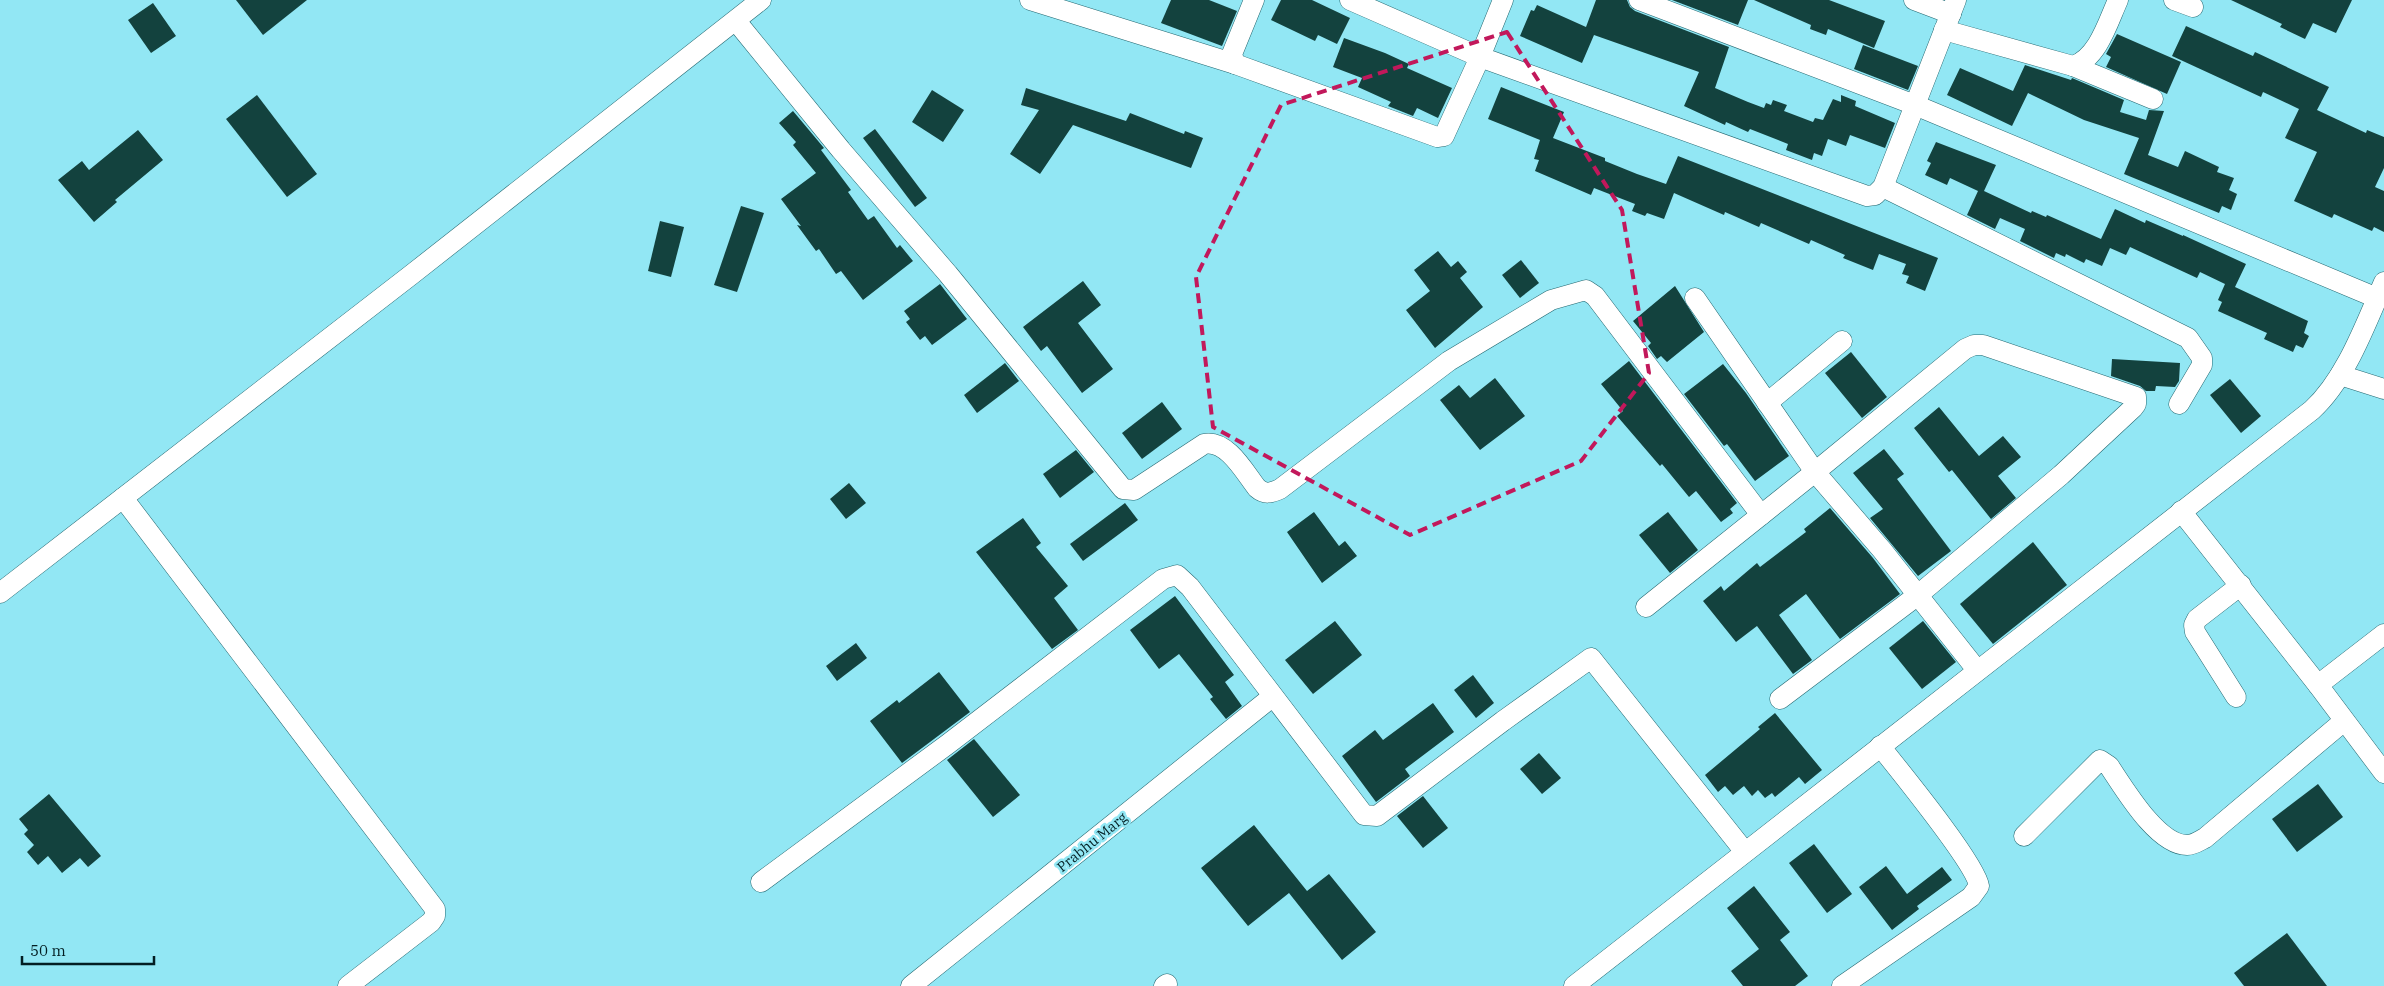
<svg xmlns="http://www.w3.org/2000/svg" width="2384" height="986" font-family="'IBM Plex Serif',serif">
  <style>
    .building { fill: #13423e }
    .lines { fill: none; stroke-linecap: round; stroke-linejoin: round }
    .minor-casing { stroke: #256871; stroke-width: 21 }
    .minor { stroke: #fff; stroke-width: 20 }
    .marked { fill: none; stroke: #c2185b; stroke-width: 4; stroke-dasharray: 10 6; stroke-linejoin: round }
    .labels { text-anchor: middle; stroke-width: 5; stroke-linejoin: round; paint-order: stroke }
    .street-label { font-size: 14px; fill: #031e22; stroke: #92e7f4 }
  </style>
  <rect width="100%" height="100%" fill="#92e7f4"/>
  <g class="building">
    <polygon points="236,0 307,0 263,35"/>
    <polygon points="1171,0 1209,0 1237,11 1222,46 1161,23"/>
    <polygon points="1281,0 1312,0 1350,18 1337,44 1318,35 1315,41 1271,20"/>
    <polygon points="1596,0 1627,0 1630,7 1635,11 1729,47 1715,88 1748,102 1764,108 1766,103 1771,105 1773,100 1787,105 1784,111 1813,122 1815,118 1823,120 1833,99 1841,102 1841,95 1856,101 1855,106 1895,123 1885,148 1850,135 1846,146 1828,139 1822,156 1814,153 1812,160 1786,150 1788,144 1750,129 1748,132 1726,122 1725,125 1684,106 1699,72 1594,35 1582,63 1520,36 1531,10 1534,11 1537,5 1586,27"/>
    <polygon points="1672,0 1748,0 1738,25"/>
    <polygon points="1754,0 1829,0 1885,21 1874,48 1828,29 1826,35 1810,29 1811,25"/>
    <polygon points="2231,0 2352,0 2336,33 2313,23 2305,39 2280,27 2282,24"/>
    <polygon points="153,3 176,36 151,53 128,20"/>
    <polygon points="2186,26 2253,56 2255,52 2329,87 2317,110 2366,133 2367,130 2384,137 2384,168 2375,187 2384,191 2384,232 2374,227 2372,231 2334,214 2332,218 2294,201 2317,152 2285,138 2299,109 2263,92 2261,97 2172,56"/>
    <polygon points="2117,34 2181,62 2167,94 2106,67 2111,57 2106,54"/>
    <polygon points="1344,38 1385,53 1409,64 1407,68 1452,88 1438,118 1417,108 1413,116 1388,106 1391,102 1358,87 1362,78 1333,67"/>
    <polygon points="1863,45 1918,66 1908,90 1854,69"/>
    <polygon points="2025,65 2071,80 2072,78 2124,100 2120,112 2146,120 2149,110 2164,111 2148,155 2178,167 2185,151 2219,167 2217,172 2234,178 2229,190 2237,194 2231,210 2222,206 2219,213 2124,174 2139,138 2084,120 2028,93 2012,126 1947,95 1960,68 2013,91"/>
    <polygon points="1501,87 1564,112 1553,138 1605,158 1605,161 1637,174 1666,184 1678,156 1938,258 1925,291 1906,283 1909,276 1902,274 1906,264 1879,254 1873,270 1843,258 1845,255 1811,240 1809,244 1761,223 1759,227 1725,212 1724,215 1674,193 1664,219 1647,213 1645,216 1632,211 1635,204 1594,188 1591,195 1535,171 1539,160 1534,159 1540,140 1488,119"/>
    <polygon points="1026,88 1126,121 1130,113 1184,134 1185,131 1203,138 1191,168 1073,125 1040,174 1010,154 1039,110 1021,105"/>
    <polygon points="932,90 964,110 943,142 912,122"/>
    <polygon points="257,95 317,174 287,197 226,119"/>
    <polygon points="793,111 824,148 821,150 851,190 848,192 868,220 874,216 897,248 900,245 913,261 863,300 841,271 836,274 819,249 816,251 797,225 801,226 781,199 816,173 793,145 796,142 779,123"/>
    <polygon points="875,129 927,198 915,207 863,138"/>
    <polygon points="138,130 163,160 115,200 117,202 94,222 58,180 82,161 89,170"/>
    <polygon points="1936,142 1996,165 1984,191 2031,213 2032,211 2046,217 2047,215 2101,239 2115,209 2145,223 2146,220 2183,236 2183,235 2246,264 2235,287 2308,321 2304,333 2309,336 2303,348 2296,345 2293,352 2264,339 2267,333 2218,311 2222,302 2218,300 2225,284 2200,272 2197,278 2130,247 2126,255 2110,248 2102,266 2086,259 2084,263 2066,254 2065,257 2056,253 2054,258 2020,241 2025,229 2000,218 1995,229 1967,215 1978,191 1950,178 1947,185 1925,175 1931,163 1927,161"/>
    <polygon points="741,206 764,213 737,292 714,285"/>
    <polygon points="660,221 684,227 671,277 648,271"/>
    <polygon points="1438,251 1451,267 1458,261 1467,272 1460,278 1483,307 1435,348 1406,310 1430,291 1414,270"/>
    <polygon points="1521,260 1539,283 1520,298 1502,275"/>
    <polygon points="1083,281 1101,305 1078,323 1113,369 1082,393 1047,346 1041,351 1023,327"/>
    <polygon points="940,284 967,319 932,345 925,336 920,340 906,322 910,319 904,311"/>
    <polygon points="1675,286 1704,332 1667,362 1661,356 1657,359 1648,346 1651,343 1633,321"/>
    <polygon points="1851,352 1887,397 1862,418 1825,373"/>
    <polygon points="2112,359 2180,363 2179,381 2175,387 2156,386 2155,391 2146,391 2140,386 2111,376"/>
    <polygon points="1629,361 1737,503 1730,509 1733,513 1721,522 1696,491 1689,497 1662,464 1660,466 1617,416 1623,411 1601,384"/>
    <polygon points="1005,363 1019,381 977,413 964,395"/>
    <polygon points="1723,364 1746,393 1789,456 1755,481 1727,444 1724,446 1684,394"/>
    <polygon points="1495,378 1525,416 1480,450 1440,400 1459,385 1470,398"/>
    <polygon points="2230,379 2261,416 2241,433 2210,395"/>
    <polygon points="1162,402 1182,429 1142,459 1122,433"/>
    <polygon points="1939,407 1979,456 2003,436 2021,457 1998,476 2016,498 1991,519 1952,470 1949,472 1914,428"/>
    <polygon points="1884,449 1904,474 1897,479 1951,551 1918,576 1870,518 1883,509 1853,473"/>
    <polygon points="1076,450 1094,472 1060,498 1043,474"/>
    <polygon points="849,483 866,503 846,519 830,499"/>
    <polygon points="1125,503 1138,520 1083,561 1070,544"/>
    <polygon points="1830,508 1873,558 1900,594 1840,639 1806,594 1779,615 1812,660 1793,674 1757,626 1736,642 1703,601 1721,586 1724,591 1757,563 1760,567 1806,532 1804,529"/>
    <polygon points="1314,512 1339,546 1345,541 1357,556 1322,583 1287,532"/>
    <polygon points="1668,512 1698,550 1670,573 1639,535"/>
    <polygon points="1023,518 1041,543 1036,547 1068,586 1054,598 1078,630 1052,649 976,552"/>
    <polygon points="2033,542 2067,585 1993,644 1960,604"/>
    <polygon points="1175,596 1234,675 1225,682 1242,706 1226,719 1210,699 1213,697 1179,654 1159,669 1130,630"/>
    <polygon points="1335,621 1362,655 1313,694 1285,660"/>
    <polygon points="1923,621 1956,662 1922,689 1889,648"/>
    <polygon points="856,643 867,658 837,681 826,666"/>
    <polygon points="939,672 970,712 902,763 870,721 897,700 899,703"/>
    <polygon points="1473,675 1494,703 1476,718 1454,690"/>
    <polygon points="1433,703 1454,732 1405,769 1410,776 1376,802 1342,756 1375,730 1383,740"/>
    <polygon points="1775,713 1822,770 1805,784 1799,777 1775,797 1772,793 1765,798 1758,790 1752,796 1744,786 1733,795 1725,786 1718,792 1705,775 1760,729 1758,727"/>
    <polygon points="974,739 1020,795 993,817 947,760"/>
    <polygon points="1539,753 1561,778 1542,794 1520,769"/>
    <polygon points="2318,784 2343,817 2297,852 2272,819"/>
    <polygon points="49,794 101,856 88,867 80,858 62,873 48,856 38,865 27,852 34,845 24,834 28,830 19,819"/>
    <polygon points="1423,796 1448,828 1423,848 1397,816"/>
    <polygon points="1254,825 1307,891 1329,874 1376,932 1342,960 1289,893 1248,926 1201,868"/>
    <polygon points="1814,844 1852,894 1827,913 1789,863"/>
    <polygon points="1886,866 1907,894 1942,867 1952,880 1917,906 1919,909 1892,930 1859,887"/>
    <polygon points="1754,886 1790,932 1780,940 1808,976 1795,986 1743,986 1731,971 1759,949 1727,908"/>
    <polygon points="2287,933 2327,986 2244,986 2234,973"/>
  </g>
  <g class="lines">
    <g class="minor-casing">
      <g id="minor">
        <polyline points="1030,0 1235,64"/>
        <polyline points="1254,0 1232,54 1235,64 1437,137 1444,136 1480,57 1350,0"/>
        <polyline points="1503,0 1480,57 1867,196 1875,195 1883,187 1956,0"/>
        <polyline points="1639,0 1915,105 2377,298"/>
        <polyline points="1914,0 1951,14"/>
        <polyline points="2174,0 2193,7"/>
        <path d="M736 21 841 150 948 274 1123 489 1134 490 1204 444C1227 439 1245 473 1257 488 1265 495 1271 493 1280 489L1449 361 1551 300 1586 290 1595 296 1761 515"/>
        <path d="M1944 30 2073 66C2098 58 2108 22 2118 0"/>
        <polyline points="2073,66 2153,99"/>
        <polyline points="1883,187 2188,338 2202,358 2202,365 2179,404"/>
        <polyline points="1695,298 1815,472 1882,550 1977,670"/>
        <polyline points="2340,375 2384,389"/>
        <polyline points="1767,403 1842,341"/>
        <polyline points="123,498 435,909 435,916 431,922 348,986"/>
        <polyline points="2181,511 2318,685 2384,773"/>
        <polyline points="0,593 411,275 761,0"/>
        <polyline points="1646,607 1815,472 1965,349 1974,345 1983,345 2136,397 2136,404 2133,408 2061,475 1918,595 1780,699"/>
        <polyline points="2318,685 2384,634"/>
        <polyline points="2236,697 2195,632 2194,625 2197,619 2241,585"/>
        <path d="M2024 836 2100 760 2109 766C2124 788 2157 845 2187 845 2194 845 2199 841 2205 838L2344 721"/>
        <polyline points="761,882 948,744 1163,579 1177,575 1190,587 1364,815 1377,816 1503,721 1591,658 1745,852"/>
        <polyline points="911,986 1272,697"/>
        <polyline points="1164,986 1167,984"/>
        <path d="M1574 986 2312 410C2346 379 2366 323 2384 282"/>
        <path d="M1842 986 1971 897 1979 886C1976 864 1899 770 1880 746"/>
      </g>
    </g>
    <use href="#minor" class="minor"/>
  </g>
  <path class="marked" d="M1507 32 1622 210 1649 373 1581 461 1410 535 1213 427 1196 277 1281 105Z"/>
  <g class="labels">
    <g class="street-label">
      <text transform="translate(1092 842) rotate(-39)" y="5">Prabhu Marg</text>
    </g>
  </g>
  <path d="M22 956v8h132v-8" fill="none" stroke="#031e22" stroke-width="2.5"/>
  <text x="30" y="956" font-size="15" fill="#031e22" stroke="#92e7f4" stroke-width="4" paint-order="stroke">50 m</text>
</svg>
